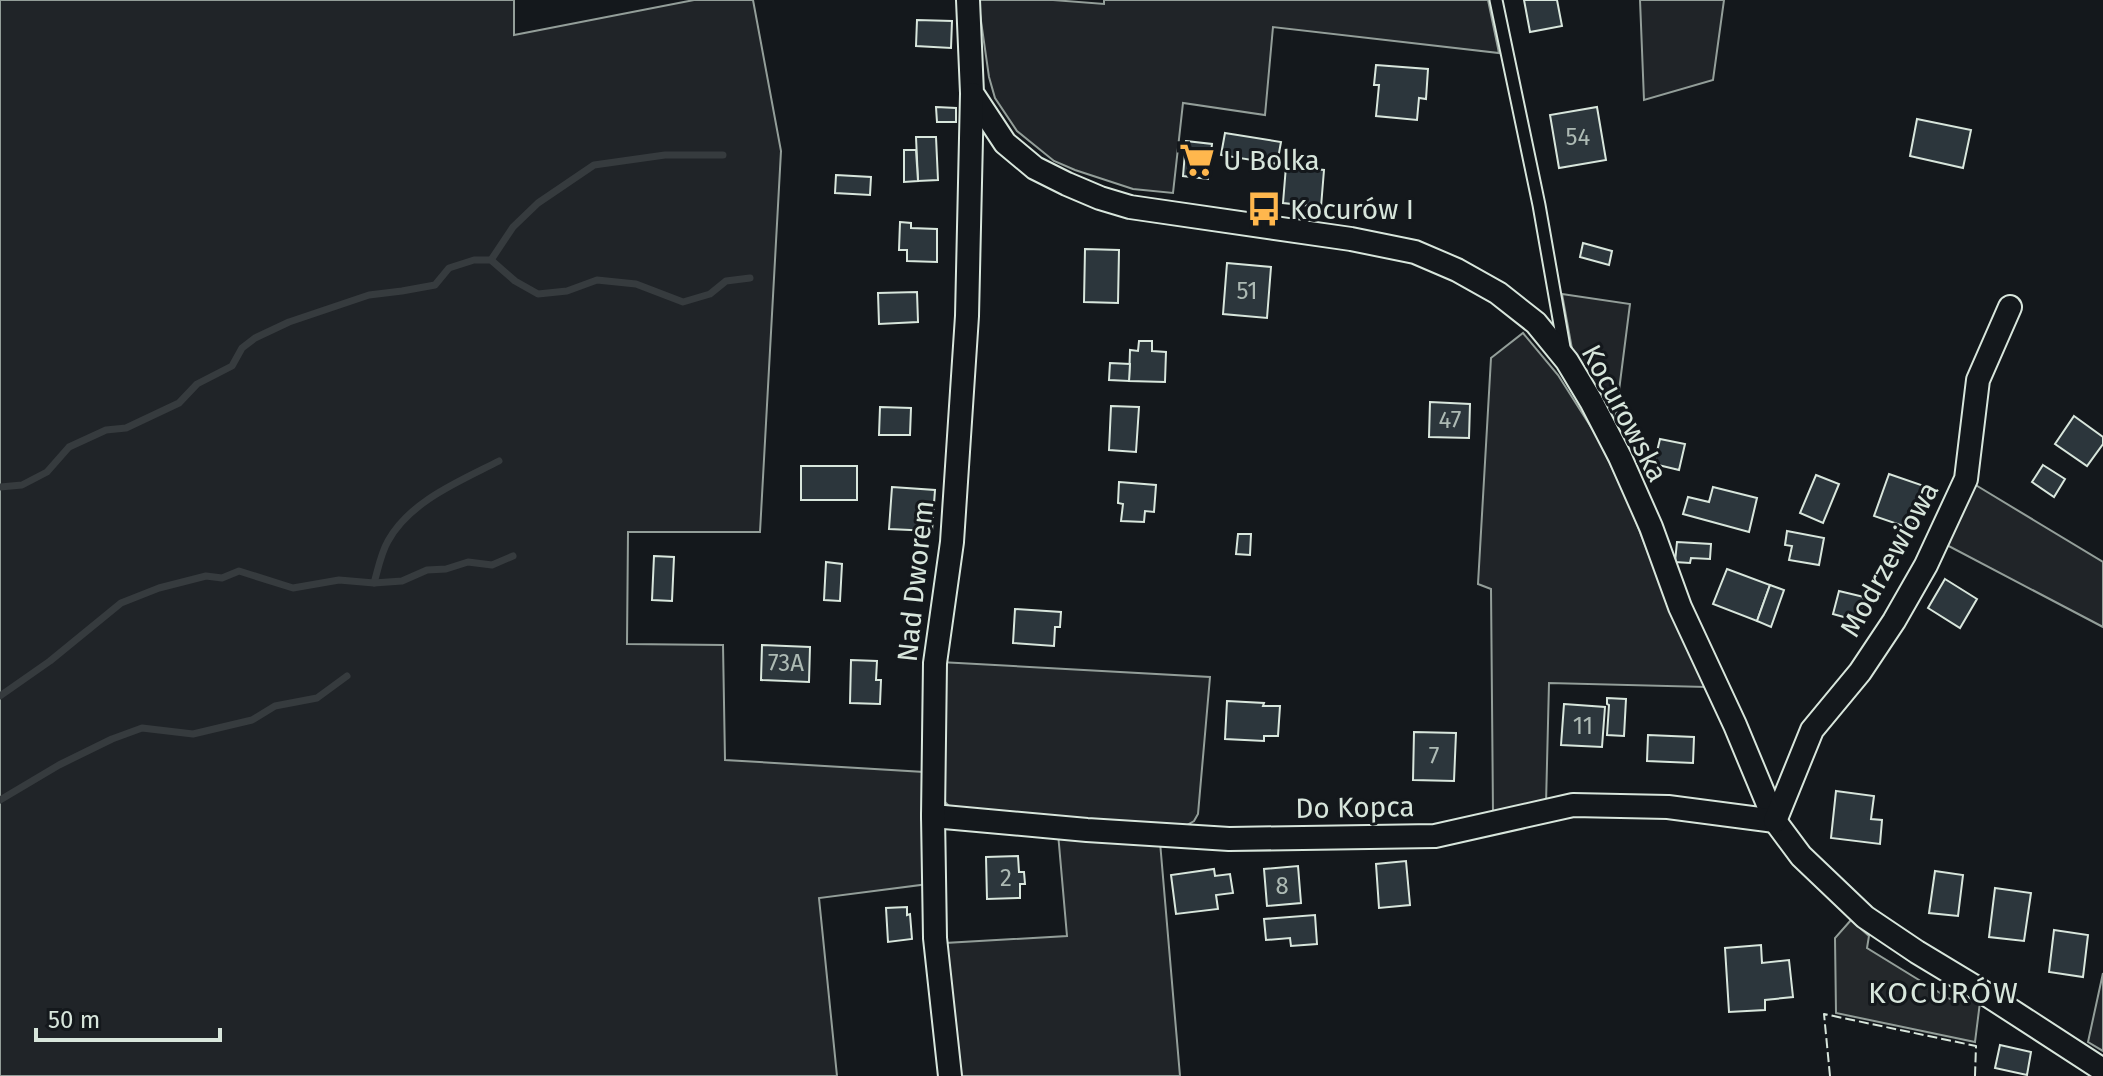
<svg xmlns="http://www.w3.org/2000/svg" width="2103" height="1076" font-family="'Fira Sans',sans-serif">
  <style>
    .green { fill: #202428; stroke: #939e99; stroke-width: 2 }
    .parking { fill: #24282b; stroke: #939e99; stroke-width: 2 }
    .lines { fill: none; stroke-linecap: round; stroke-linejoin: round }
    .stream { stroke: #363b3e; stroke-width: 7 }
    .building { fill: #2c363c; stroke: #d8e6dc; stroke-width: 2 }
    .service-casing { stroke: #d8e6dc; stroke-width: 15 }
    .minor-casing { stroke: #d8e6dc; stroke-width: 26 }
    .service { stroke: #14181c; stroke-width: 11 }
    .minor { stroke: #14181c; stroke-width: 22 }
    .fence { stroke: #d8e6dc; stroke-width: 2; stroke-dasharray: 10 4; stroke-linecap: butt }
    .labels { text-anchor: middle; stroke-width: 6; stroke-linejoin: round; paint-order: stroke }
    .number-label { font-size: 24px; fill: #adbab4 }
    .poi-label { font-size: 28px; fill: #d8e6dc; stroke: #14181c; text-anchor: start }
    .street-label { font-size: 28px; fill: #d8e6dc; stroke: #14181c }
    .neighbourhood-label { font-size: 30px; letter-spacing: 2px; fill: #d8e6dc; stroke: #14181c }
  </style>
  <rect width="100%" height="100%" fill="#14181c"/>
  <g class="green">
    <polygon points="0,0 514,0 514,35 694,0 753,0 781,151 760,532 628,532 627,644 723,645 725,760 924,772 928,884 819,898 837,1076 0,1076"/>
    <polygon points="978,0 1053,0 1104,4 1104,0 1488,0 1499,53 1273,27 1265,115 1183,103 1173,193 1133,189 1075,170 1054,161 1017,131 995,98 989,77"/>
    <polygon points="1640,0 1724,0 1713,80 1644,100"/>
    <polygon points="1562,294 1630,304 1614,430 1572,349"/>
    <polygon points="1523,333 1558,375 1598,438 1629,504 1671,611 1706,687 1549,683 1546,804 1493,814 1491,589 1478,584 1491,358"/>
    <polygon points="1969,481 2103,562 2103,627 1941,542"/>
    <polygon points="940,662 1210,677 1198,814 1194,821 1187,825 958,812 950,807 942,799"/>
    <polygon points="1058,833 1160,842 1180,1076 955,1076 945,943 1067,936"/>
    <polygon points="2103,973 2103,1051 2088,1042"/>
  </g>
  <polygon class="parking" points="1851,920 1869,936 1867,948 1950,999 1958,998 1975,987 1980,1002 1975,1042 1836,1013 1835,938"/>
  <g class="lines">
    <g class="stream">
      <polyline points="491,260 513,227 538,203 594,165 665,155 723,155"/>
      <polyline points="0,487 22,485 47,472 69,447 106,430 126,428 179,403 197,384 232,366 242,348 255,338 289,322 369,295 402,291 435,285 449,268 474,260 491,260 515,281 538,294 567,291 597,280 636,284 683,302 710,294 726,281 750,278"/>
      <path d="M374 583C378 569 381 553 388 541 410 501 460 481 499 461"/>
      <polyline points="0,696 50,661 121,603 159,588 206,576 222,578 239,571 293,588 339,580 374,583 402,581 427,570 446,569 468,562 492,565 513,556"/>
      <polyline points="0,800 59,765 112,739 142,728 193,734 252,720 275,706 317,698 347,676"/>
    </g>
  </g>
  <g class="building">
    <polygon points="1524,0 1557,0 1562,26 1530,32"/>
    <polygon points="917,20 952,21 951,48 916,46"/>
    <polygon points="1376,65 1428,69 1426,99 1419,98 1417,120 1376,116 1379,85 1374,85"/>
    <polygon points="936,107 956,108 956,122 937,122"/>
    <polygon points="1597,107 1606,160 1559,168 1550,115"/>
    <polygon points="1917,119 1971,130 1963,168 1910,156"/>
    <polygon points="1225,133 1281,142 1277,164 1221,155"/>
    <polygon points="916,137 936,137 938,180 918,181"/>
    <polygon points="1186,141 1212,144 1208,179 1183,176"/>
    <polygon points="904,150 916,150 918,181 904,182"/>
    <polygon points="1286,166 1324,170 1321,207 1283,203"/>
    <polygon points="836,175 871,177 870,195 835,193"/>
    <polygon points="900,222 911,223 911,228 937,229 937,262 907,261 907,250 899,250"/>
    <polygon points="1583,243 1612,251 1609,265 1580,257"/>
    <polygon points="1085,249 1119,250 1118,303 1084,302"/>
    <polygon points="1227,263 1271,267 1267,318 1223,314"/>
    <polygon points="917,292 918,322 879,324 878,293"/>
    <polygon points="1139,341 1152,341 1152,351 1166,352 1165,382 1129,381 1130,350 1138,351"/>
    <polygon points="1110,363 1130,364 1129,381 1109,380"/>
    <polygon points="1430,402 1470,404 1469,438 1429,437"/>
    <polygon points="1111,406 1139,407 1136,452 1109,450"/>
    <polygon points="880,407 911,408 910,435 879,435"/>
    <polygon points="2074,416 2103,437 2103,444 2087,466 2055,444"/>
    <polygon points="1660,439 1685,444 1679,470 1654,464"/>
    <polygon points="2043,465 2065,479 2054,497 2032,482"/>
    <rect x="801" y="466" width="56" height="34"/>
    <polygon points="1889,474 1927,487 1912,529 1874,516"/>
    <polygon points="1816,475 1839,484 1823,523 1800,513"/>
    <polygon points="1119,482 1156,485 1154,512 1145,511 1144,522 1121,521 1123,504 1118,503"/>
    <polygon points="892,487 935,490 932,531 889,529"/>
    <polygon points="1713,487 1757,498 1749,532 1683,514 1688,497 1709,502"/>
    <polygon points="1787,531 1824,538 1819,565 1789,560 1792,546 1785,545"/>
    <polygon points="1238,534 1251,534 1250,555 1236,554"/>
    <polygon points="1677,542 1711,544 1710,559 1691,558 1690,563 1675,562"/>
    <polygon points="654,556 674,557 672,601 652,600"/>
    <polygon points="826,562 842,564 840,601 824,600"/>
    <polygon points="1727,569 1770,585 1757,621 1713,604"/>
    <polygon points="1945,579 1977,599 1960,628 1928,608"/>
    <polygon points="1770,585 1784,590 1771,627 1757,621"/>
    <polygon points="1839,591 1864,597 1858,621 1833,614"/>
    <polygon points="1015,609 1061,612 1060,627 1055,627 1054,646 1013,643"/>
    <polygon points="762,645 810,647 809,682 761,680"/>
    <polygon points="851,660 877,661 876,680 881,680 880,704 850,703"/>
    <polygon points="1607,698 1626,699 1624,736 1607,735 1609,705 1607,704"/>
    <polygon points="1227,701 1264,703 1263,706 1280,706 1278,736 1264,736 1264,741 1225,739"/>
    <polygon points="1564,704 1605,707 1602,747 1561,745"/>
    <polygon points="1414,732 1456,733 1454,781 1413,780"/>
    <polygon points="1648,735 1694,737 1693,763 1647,761"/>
    <polygon points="1836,791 1874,796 1871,819 1882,820 1880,844 1831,838"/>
    <polygon points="1018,856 1019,872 1024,872 1025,884 1020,884 1020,898 987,899 986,857"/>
    <polygon points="1406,861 1410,905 1379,908 1376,864"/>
    <polygon points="1298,866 1301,903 1267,906 1264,869"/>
    <polygon points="1214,869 1215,876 1230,874 1233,893 1216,895 1218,909 1176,914 1171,875"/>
    <polygon points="1935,871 1963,875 1958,916 1929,913"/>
    <polygon points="1995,888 2031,893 2024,941 1989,937"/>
    <polygon points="907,907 907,915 910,914 912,939 888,942 886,908"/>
    <polygon points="1315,915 1317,944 1291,946 1290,938 1266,940 1264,919"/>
    <polygon points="2054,930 2088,935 2083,977 2049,972"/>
    <polygon points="1761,945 1762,963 1789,960 1793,997 1765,1000 1765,1010 1729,1012 1725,948"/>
    <polygon points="2000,1045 2031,1052 2027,1075 1995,1068"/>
  </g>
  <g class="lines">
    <g class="service-casing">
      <polyline id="service" points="1496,0 1539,205 1565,353"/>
    </g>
    <g class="minor-casing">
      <g id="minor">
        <polyline points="968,0 972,93 1005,143 1035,168 1067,184 1100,198 1130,207 1351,239 1415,252 1457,270 1498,293 1536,323 1567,361 1591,401 1620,457 1651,527 1680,607 1735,725 1775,821 1801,856 1865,917 1917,952 1975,987 2103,1070"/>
        <polyline points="933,816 1087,830 1229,839 1435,836 1573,805 1668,807 1775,821"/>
        <polyline points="1775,821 1812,730 1860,672 1894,621 1926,565 1966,479 1978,380 2010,307"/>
        <polyline points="950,1076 935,938 933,816 935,663 952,542 967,316 972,94"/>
      </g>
    </g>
    <use href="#service" class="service"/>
    <use href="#minor" class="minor"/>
    <polyline class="fence" points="1830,1076 1824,1014 1976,1046 1975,1076"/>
  </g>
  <defs>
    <g id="supermarket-bare" transform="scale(2.76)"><path d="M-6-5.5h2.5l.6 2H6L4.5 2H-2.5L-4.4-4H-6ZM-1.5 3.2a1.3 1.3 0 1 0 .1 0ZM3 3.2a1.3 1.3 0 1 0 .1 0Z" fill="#ffb74d" stroke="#14181c" stroke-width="2.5" paint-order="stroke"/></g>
    <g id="bus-bare" transform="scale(2.76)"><path d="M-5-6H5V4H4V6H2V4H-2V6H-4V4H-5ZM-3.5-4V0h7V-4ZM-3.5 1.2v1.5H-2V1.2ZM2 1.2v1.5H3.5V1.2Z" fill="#ffb74d" stroke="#14181c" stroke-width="2.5" paint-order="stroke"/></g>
  </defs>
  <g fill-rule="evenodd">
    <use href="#supermarket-bare" x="1197" y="160"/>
    <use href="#bus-bare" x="1264" y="209"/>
  </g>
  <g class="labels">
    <g class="number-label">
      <text x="1578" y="145">54</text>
      <text x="1247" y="299">51</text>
      <text x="1450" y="428">47</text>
      <text x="786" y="671">73A</text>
      <text x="1583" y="734">11</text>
      <text x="1434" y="764">7</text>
      <text x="1006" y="886">2</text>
      <text x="1282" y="894">8</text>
    </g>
    <g class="poi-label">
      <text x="1223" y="170">U Bolka</text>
      <text x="1290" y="219">Kocurów I</text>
    </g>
    <g class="street-label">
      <text transform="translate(1625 413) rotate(62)" y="10">Kocurowska</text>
      <text transform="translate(1889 559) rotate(-61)" y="10">Modrzewiowa</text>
      <text transform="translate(915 581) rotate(-84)" y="10">Nad Dworem</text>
      <text transform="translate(1355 807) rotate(-1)" y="10">Do Kopca</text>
    </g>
    <g class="neighbourhood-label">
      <text x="1944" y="1003">KOCURÓW</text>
    </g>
  </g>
  <path d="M36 1028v12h184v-12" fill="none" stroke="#d8e6dc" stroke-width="4"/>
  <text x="48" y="1028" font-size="24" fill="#d8e6dc" stroke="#14181c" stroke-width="6" paint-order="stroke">50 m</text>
</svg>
